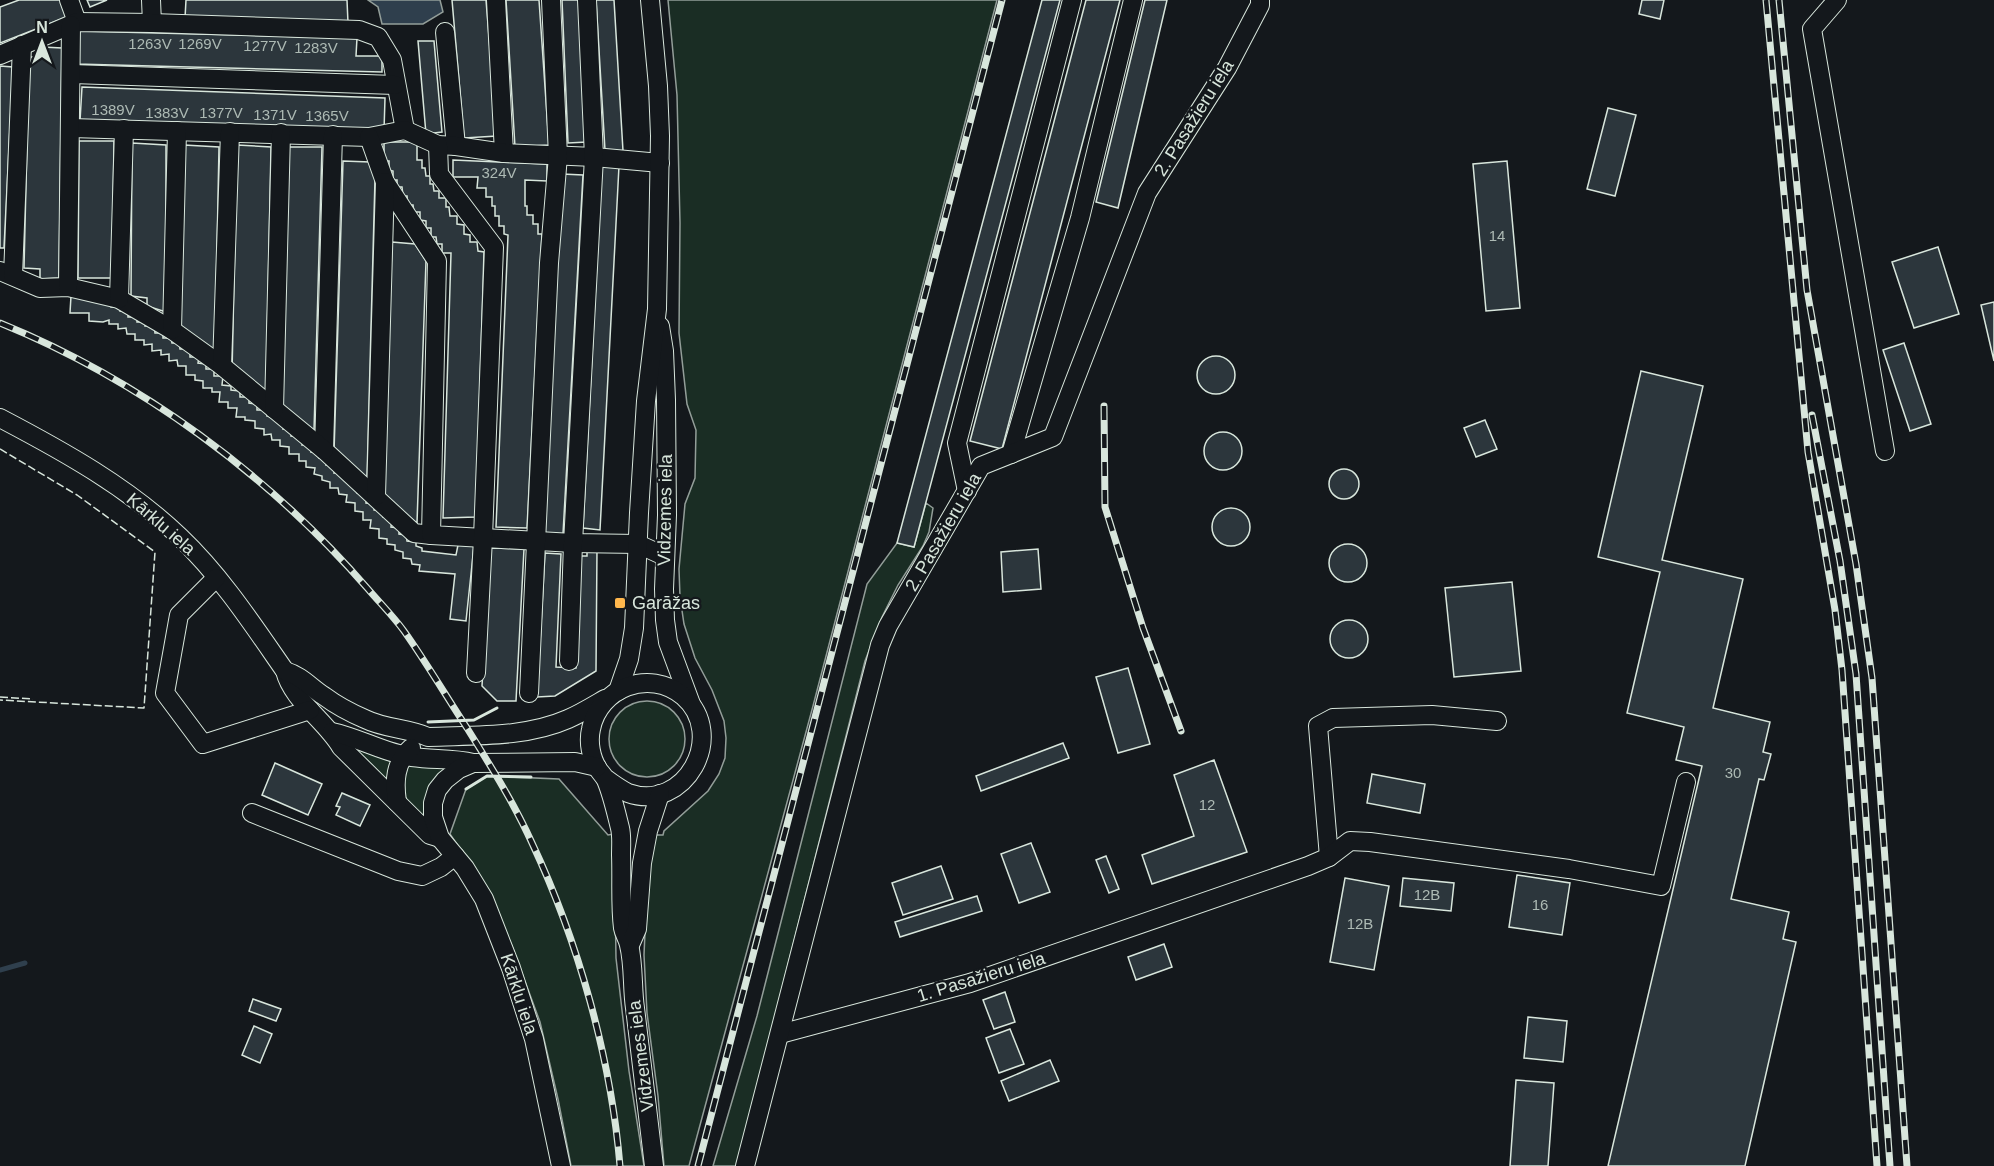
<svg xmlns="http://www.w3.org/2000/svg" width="1994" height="1166" font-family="Arial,sans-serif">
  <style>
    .green { fill: #1a2d24; stroke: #939e99; stroke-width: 1.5 }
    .water { fill: #2f3f4d; stroke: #939e99; stroke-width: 1.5 }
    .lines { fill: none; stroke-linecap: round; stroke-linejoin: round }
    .stream { stroke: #2f3f4d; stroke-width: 5 }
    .building { fill: #2c363c; stroke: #d8e6dc; stroke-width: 1.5 }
    .minor-casing { stroke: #d8e6dc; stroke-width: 20 }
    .minor { stroke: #14181c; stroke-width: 18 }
    .rail-casing { stroke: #d8e6dc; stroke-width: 7 }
    .rail { stroke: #14181c; stroke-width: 4.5; stroke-dasharray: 14; stroke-linecap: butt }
    .fence { stroke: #d8e6dc; stroke-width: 1.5; stroke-dasharray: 8 3; stroke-linecap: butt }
    .wall { stroke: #d8e6dc; stroke-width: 3 }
    .poi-dot { fill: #ffb74d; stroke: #14181c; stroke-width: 2 }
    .labels { text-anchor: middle; stroke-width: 4.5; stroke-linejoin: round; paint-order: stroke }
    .number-label { font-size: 15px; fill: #adbab4 }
    .street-label { font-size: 18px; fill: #d8e6dc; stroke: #14181c }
    .poi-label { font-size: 18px; fill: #d8e6dc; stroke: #14181c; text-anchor: start }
  </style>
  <rect width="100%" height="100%" fill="#14181c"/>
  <g class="green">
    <polygon points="668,0 997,0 813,706 689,1166 664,1166 658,1096 647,1013 644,955 647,887 653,835 663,835 664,831 708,791 719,774 725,758 726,738 724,721 712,690 695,658 684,624 680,597 679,569 685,504 695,478 696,430 687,404 679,333 680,223 677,95"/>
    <polygon points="926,503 933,508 929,532 923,546 898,585 882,617 865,661 737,1166 713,1166 757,1016 867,584 897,543 914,547"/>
    <circle cx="647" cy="739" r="38"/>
    <polygon points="357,749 393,762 388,784 356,751"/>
    <path d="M408 764 445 767 426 819C401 797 400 797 408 764Z"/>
    <polygon points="487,776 559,779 608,835 614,834 616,958 629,1071 644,1166 571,1166 558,1099 540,1022 512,946 487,889 450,834 466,789"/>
  </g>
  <polygon class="water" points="368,0 440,0 443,12 423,24 382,24 378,7"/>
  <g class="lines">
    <polyline class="stream" points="0,970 25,963"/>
  </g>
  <g class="building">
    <polygon points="19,0 61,0 67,17 0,43 0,7"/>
    <polygon points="87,0 107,0 90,7"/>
    <polygon points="186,0 347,0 348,23 185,18"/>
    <polygon points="452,0 486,0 497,136 464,138"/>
    <polygon points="506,0 539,0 549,145 515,147"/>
    <polygon points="562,0 580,0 587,142 568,143"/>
    <polygon points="596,0 614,0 623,151 605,150"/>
    <polygon points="1042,0 1060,0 914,547 897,543"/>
    <polygon points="1086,0 1120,0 1002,449 970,441"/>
    <polygon points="1145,0 1167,0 1118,208 1096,202"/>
    <polygon points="1642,0 1664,0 1660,19 1639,14"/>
    <polygon points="77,31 357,38 356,56 382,56 382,72 76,64"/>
    <polygon points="418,41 434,41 442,132 426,134"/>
    <polygon points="42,47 62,48 59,278 40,279 40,269 24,268 29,57 41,57"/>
    <polygon points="0,66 13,67 4,248 0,248"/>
    <polygon points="82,87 385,98 384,131 80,121"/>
    <polygon points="1608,108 1636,115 1615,196 1587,189"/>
    <polygon points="79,141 114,141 112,278 78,278"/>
    <polygon points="384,142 417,142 417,160 422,160 422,168 425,168 426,176 430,176 430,184 433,184 434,191 439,191 439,198 446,198 446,207 449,207 450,216 457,216 457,224 464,225 464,234 470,235 470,242 477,242 478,251 484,252 476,517 443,518 451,253 442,253 442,244 437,244 436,237 431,237 431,228 426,228 426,221 420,220 420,212 414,212 413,205 408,205 407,196 403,196 402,187 397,187 397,180 393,180 393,171 389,170 389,161 384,161"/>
    <polygon points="132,143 166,145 166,312 147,306 147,298 131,296"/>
    <polygon points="184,145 219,147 215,352 179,325"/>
    <polygon points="237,145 271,147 266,396 232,373"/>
    <polygon points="289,147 322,147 314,431 282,410"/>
    <polygon points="453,160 547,164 547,181 525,180 525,206 527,206 527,215 533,215 533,224 538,224 538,234 542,234 527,528 496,527 508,235 504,234 504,226 499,226 499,216 495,216 495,206 492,206 492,197 486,197 486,188 477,188 478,177 453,177"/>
    <polygon points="343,161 370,162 375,179 367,478 334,452"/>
    <polygon points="1507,161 1520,308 1486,311 1473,164"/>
    <polygon points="602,165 619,166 600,530 583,528"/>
    <polygon points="562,174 583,175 563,534 544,534"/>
    <polygon points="392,242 415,244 426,261 417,523 383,496"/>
    <polygon points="1938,247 1959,314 1914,328 1892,262"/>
    <polygon points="71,296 111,304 111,307 120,307 120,311 128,312 128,317 137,317 137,322 145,322 145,326 154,326 155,333 163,333 163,338 171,338 172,343 179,343 180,349 190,349 190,357 199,357 198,363 206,364 206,369 214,369 214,376 223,376 222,385 231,386 231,390 240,391 240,397 249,397 249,403 257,404 257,410 267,410 267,416 276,416 284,423 283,429 291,429 291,436 303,437 302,445 312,445 311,452 319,453 319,458 327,459 326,465 335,465 334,473 342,473 358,487 357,493 366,495 366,503 375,504 374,510 383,512 383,517 392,518 391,527 399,528 399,534 406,535 407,541 416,542 416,546 422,548 422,551 456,555 458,545 474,546 466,621 450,619 455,574 419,571 420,565 412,564 411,559 403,558 403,552 395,550 395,545 387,544 387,539 379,538 379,529 370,528 371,520 363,520 363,512 355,511 355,503 346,502 347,495 339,494 338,488 330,488 330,482 322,480 322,476 314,474 315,468 306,467 306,461 299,461 299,454 289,454 289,447 280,446 280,440 272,440 271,434 264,435 264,429 255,428 255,421 245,420 245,417 236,417 237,408 228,408 228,402 219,402 220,392 212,392 212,388 203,388 203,381 195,380 195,375 186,375 186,366 178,366 177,360 169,361 169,354 161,355 161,350 152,351 152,344 144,345 144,340 135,340 135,334 127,334 126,328 118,329 118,324 109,324 109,320 103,322 89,321 89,313 70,313"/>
    <polygon points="1994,302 1994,361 1981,305"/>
    <polygon points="1904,343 1931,424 1910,431 1883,350"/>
    <circle cx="1216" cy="375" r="19"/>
    <polygon points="1641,371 1703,386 1662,560 1743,579 1713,708 1770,722 1763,752 1771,754 1764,780 1759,779 1731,899 1789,912 1783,939 1796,942 1745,1166 1608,1166 1702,766 1676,760 1684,727 1627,713 1660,572 1598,557"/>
    <polygon points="1485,420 1497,449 1476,457 1464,428"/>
    <circle cx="1223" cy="451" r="19"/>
    <circle cx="1344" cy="484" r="15"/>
    <circle cx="1231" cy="527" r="19"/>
    <circle cx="1348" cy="563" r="19"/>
    <polygon points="490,548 524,549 516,701 497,701 482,686"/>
    <polygon points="587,548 597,548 596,671 555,696 537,697 545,553 561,554 556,667 576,668 581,556 587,556"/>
    <polygon points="1038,549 1041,589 1003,592 1001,552"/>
    <polygon points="1512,582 1521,671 1454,677 1445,588"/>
    <circle cx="1349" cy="639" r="19"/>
    <polygon points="1128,668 1150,744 1118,753 1096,677"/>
    <polygon points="1063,743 1069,758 981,791 976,776"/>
    <polygon points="1214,760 1247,852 1152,884 1142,855 1194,836 1174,775"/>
    <polygon points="275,763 322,784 308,815 262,795"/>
    <polygon points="1372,774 1425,784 1420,813 1367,803"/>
    <polygon points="342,793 370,805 360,826 336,815 340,807 336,806"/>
    <polygon points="1031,843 1050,892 1019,903 1001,854"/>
    <polygon points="1106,856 1119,889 1109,893 1096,860"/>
    <polygon points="941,866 953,899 903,915 892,883"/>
    <polygon points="1517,875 1570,883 1562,935 1509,927"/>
    <polygon points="1345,878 1389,886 1374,970 1330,962"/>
    <polygon points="1403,878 1454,883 1451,911 1400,906"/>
    <polygon points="977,896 982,911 900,937 895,922"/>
    <polygon points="1164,944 1172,967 1136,980 1128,957"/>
    <polygon points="1005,992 1015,1022 994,1029 983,1000"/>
    <polygon points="253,999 281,1009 276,1021 249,1011"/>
    <polygon points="1528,1017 1567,1021 1563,1062 1524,1058"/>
    <polygon points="254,1026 272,1034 260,1063 242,1055"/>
    <polygon points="1010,1029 1024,1064 999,1073 986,1038"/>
    <polygon points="1050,1060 1059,1081 1009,1101 1001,1081"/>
    <polygon points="1516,1080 1554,1083 1548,1166 1510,1166"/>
  </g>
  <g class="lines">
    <g class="minor-casing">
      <g id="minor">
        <polyline points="69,0 77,22"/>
        <polyline points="151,0 152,23"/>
        <polyline points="496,0 504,153"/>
        <polyline points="1837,0 1812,29 1885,451"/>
        <polyline points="445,32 456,146"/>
        <polyline points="0,55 77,22 152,23 359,30 378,37 392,60 405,130"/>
        <polyline points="72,74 395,85"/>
        <polyline points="71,128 369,137 405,130 438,145 456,146 504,153 594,157 660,163"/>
        <polyline points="333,135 324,450 414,533 431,535"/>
        <polyline points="369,137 385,182 437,261 431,535 573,543 638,544 664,556"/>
        <polyline points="438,145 439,174 494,247 483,538 476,673"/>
        <polyline points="0,271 40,288 68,287 119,299 172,330 222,366 324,450"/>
        <polyline points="13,276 22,45"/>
        <polyline points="68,287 71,25"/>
        <polyline points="119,299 124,129"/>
        <polyline points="660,326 664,351 666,400 667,515 664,589 665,620 668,642 691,704"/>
        <polyline points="172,330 177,131"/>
        <polyline points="222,366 230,132"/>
        <polyline points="274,409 281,133"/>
        <path d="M0 418C63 451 128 487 180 537 221 576 253 625 285 671 292 700 326 721 341 747L430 835 440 838"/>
        <polyline points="1011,454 1080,218 1133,0"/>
        <polyline points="967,491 957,443 1072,0"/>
        <polyline points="376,496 385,182"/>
        <polyline points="216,578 179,615 165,693 203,744 310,710"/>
        <polyline points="569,661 573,543 594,157 587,0"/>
        <path d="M285 671C302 676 310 687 324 696 336 705 351 713 365 719 385 729 408 728 428 737 473 735 525 738 568 719 580 714 593 706 605 699"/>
        <polyline points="618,691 629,659 634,628 639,513 646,401 657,309 660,136 658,86 650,0"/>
        <polyline points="529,693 549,263 558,156 551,0"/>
        <path d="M332 732C360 738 384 753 412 757 433 760 453 758 473 763"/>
        <path d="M605 778C613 784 620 789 628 793 685 813 728 735 683 696 649 668 599 688 591 729 588 742 591 758 598 769 600 772 604 776 606 780 612 794 616 812 620 828 622 836 621 846 621 855 622 879 620 904 623 928 624 934 628 939 629 945 634 965 632 988 635 1008 641 1061 648 1113 654 1166"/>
        <path d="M397 802C394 781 395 762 411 748"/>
        <polyline points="252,813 398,871 422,876 441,867 455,856"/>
        <polyline points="1329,857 1318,726 1333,718 1432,715 1497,721"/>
        <polyline points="630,945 637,929 642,863 648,831 660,794"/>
        <polyline points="780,1034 970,983 1308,866 1329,857 1350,841 1370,842 1569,869 1661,886 1686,782"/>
        <polyline points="561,1166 534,1039 511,968 484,899 465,868 440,838 433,817 433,803 437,790 445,780 459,769 473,763 575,762 597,767"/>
        <polyline points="745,1166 880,645 888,626 981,466 1053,437 1147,193 1227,68 1260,5 1260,0"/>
      </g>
    </g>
    <use href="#minor" class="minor"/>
    <g class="rail-casing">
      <g id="rail">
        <polyline points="1766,0 1808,452 1835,610 1842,670 1877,1166"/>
        <polyline points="1779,0 1807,290 1856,564 1872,678 1907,1166"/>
        <path d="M0 323C140 380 269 475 368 589 380 603 393 616 404 631 426 662 446 696 467 728 490 765 514 803 532 843 578 941 611 1058 620 1166"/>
        <polyline points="1104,406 1105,507 1143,628 1181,731"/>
        <polyline points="1812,415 1840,561 1856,674 1890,1166"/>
        <polyline points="698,1166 1002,0"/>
      </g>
    </g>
    <use href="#rail" class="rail"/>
    <g class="fence">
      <polyline points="0,449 77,495 155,552 144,708 0,700"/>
      <polyline points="0,697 33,699"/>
    </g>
    <g class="wall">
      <polyline points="428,722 474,720 497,708"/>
      <polyline points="466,789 487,776 531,777"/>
    </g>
  </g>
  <rect class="poi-dot" x="614" y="597" width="12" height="12" rx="3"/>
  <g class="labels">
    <g class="number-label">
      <text x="150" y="49">1263V</text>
      <text x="200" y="49">1269V</text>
      <text x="265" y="51">1277V</text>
      <text x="316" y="53">1283V</text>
      <text x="113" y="115">1389V</text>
      <text x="167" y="118">1383V</text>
      <text x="221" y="118">1377V</text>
      <text x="275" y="120">1371V</text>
      <text x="327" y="121">1365V</text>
      <text x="499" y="178">324V</text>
      <text x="1497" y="241">14</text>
      <text x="1733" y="778">30</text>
      <text x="1207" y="810">12</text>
      <text x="1427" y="900">12B</text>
      <text x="1540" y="910">16</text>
      <text x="1360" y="929">12B</text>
    </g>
    <g class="street-label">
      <text transform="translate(1194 118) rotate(-58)" y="6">2. Pasažieru iela</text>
      <text transform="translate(665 510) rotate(-89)" y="6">Vidzemes iela</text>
      <text transform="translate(161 524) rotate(41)" y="6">Kārklu iela</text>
      <text transform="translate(943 532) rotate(-60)" y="6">2. Pasažieru iela</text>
      <text transform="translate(981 977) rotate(-17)" y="6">1. Pasažieru iela</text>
      <text transform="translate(519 994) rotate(72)" y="6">Kārklu iela</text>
      <text transform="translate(641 1056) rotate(-97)" y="6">Vidzemes iela</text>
    </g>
    <g class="poi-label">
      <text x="632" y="609">Garāžas</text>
    </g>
  </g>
  <g transform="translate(42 42)" stroke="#14181c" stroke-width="4.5" paint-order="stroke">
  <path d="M0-4.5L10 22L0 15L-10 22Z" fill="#d8e6dc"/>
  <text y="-9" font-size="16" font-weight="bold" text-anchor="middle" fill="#d8e6dc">N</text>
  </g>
</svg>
